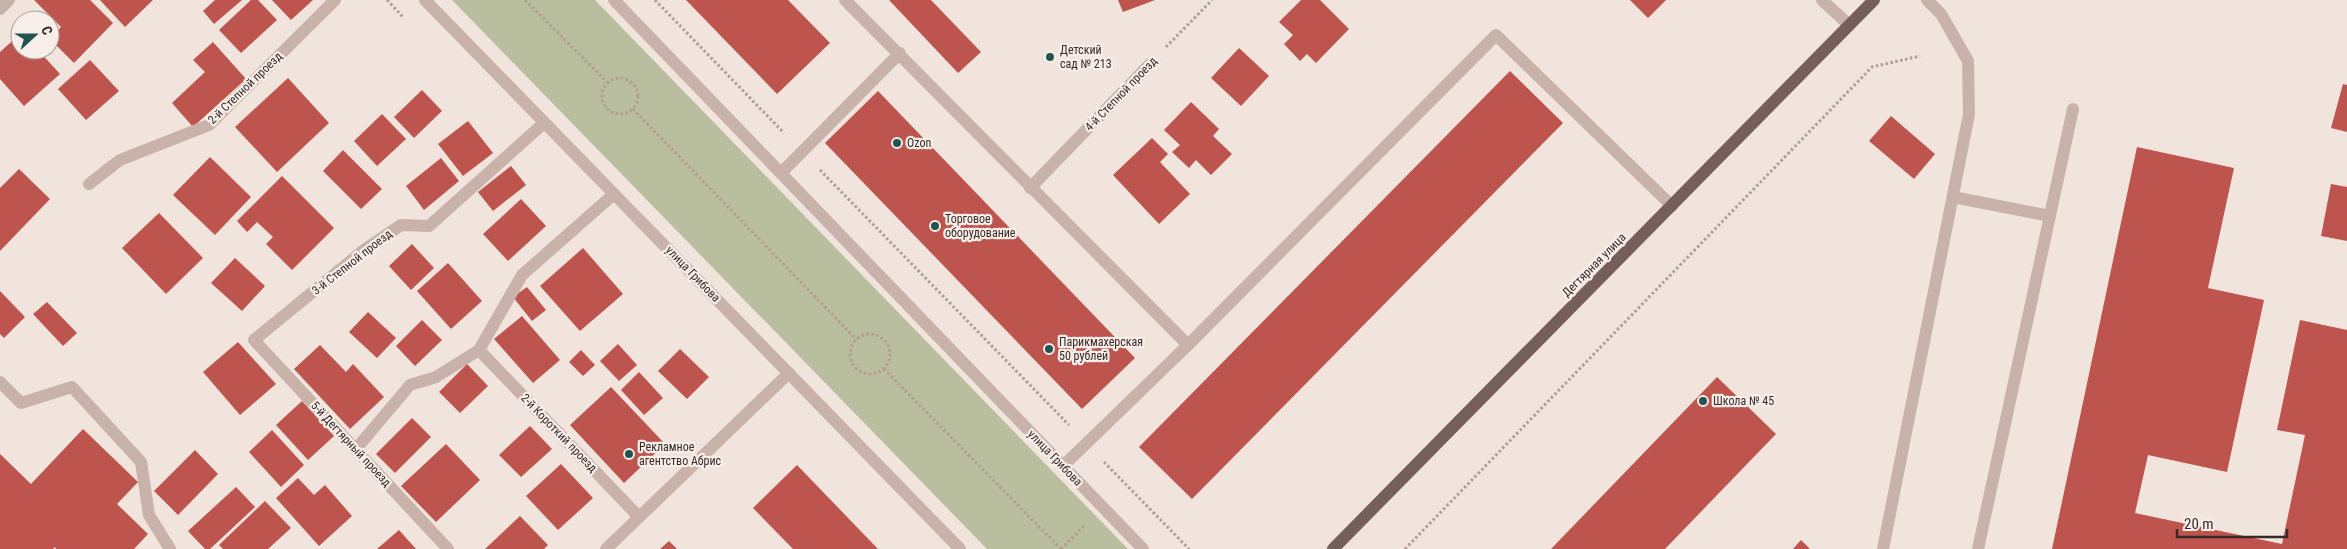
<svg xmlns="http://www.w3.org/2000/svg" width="2347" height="549" font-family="'Roboto Condensed',sans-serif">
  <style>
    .green { fill: #b9be9e }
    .building { fill: #bd554e }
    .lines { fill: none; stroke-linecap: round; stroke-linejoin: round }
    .path { stroke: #b39c94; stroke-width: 3; stroke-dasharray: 2.5 2.5; stroke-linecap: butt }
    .minor { stroke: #c8b2aa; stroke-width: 12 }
    .major { stroke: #765f5b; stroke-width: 12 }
    .poi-dot { fill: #21544e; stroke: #f8eee9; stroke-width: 2 }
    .labels { text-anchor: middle; stroke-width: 4.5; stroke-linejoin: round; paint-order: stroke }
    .poi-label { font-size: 12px; fill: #362a29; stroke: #f8eee9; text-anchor: start }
    .street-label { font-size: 12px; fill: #362a29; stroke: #f8eee9 }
  </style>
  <rect width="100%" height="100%" fill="#f0e4dd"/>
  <polygon class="green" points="452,0 595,0 1128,549 987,549"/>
  <g class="building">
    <polygon points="34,0 90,0 113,23 74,63 50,39 61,27"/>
    <polygon points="100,0 153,0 125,27"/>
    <polygon points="215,0 242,0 214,24 203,11"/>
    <polygon points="251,0 258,0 277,20 241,53 219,30"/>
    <polygon points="272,0 313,0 291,20"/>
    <polygon points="686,0 788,0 830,43 777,94"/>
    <polygon points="889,0 931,0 981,52 958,73"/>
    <polygon points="1118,0 1155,0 1123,12"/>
    <polygon points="1301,0 1320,0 1349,29 1316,63 1307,54 1300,61 1284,44 1293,35 1279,22"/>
    <polygon points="1630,0 1666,0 1648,18"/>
    <polygon points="20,34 20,50 38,50 60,74 24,106 0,79 0,52"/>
    <polygon points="213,42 246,79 193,127 172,103 205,72 193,60"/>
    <polygon points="1239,48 1269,76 1241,106 1211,78"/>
    <polygon points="90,60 119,91 86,120 58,89"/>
    <polygon points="1510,71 1563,123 1192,499 1139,447"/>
    <polygon points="288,78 329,123 277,172 235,127"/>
    <polygon points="2343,84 2347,85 2347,132 2331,128"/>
    <polygon points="422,90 442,111 414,138 394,117"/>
    <polygon points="878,91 1135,358 1082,409 825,143"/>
    <polygon points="1191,102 1219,129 1213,136 1232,154 1211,175 1196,160 1189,168 1172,152 1180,145 1164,130"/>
    <polygon points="382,114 406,139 377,166 354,141"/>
    <polygon points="1891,116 1935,154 1914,179 1869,141"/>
    <polygon points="468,121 493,153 463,176 438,144"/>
    <polygon points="1152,138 1168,154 1160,162 1190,194 1159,224 1113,175"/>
    <polygon points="2137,147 2234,168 2208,288 2264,300 2227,472 2148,455 2135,513 2282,544 2305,435 2277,430 2300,320 2347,330 2347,549 2052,549"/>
    <polygon points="343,150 382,189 361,209 323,171"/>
    <polygon points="210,157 251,197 215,235 173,195"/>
    <polygon points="441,158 459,181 424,210 406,186"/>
    <polygon points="511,166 526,185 493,211 478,192"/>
    <polygon points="19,169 50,199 0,251 0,188"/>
    <polygon points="282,176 334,228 292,270 266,244 273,237 257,222 247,232 237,221"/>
    <polygon points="2331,184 2347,187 2347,241 2321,236"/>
    <polygon points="521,199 546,226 508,261 483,234"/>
    <polygon points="159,213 203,258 166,294 122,248"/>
    <polygon points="412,244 434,268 411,290 389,266"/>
    <polygon points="583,248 623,294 580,331 540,286"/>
    <polygon points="235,258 265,286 242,311 211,283"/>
    <polygon points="448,263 482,301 451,329 417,291"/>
    <polygon points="527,287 546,310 532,321 513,297"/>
    <polygon points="0,291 25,317 4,338 0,334"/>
    <polygon points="47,302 77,333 63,346 33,314"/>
    <polygon points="368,312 396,338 377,358 349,332"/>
    <polygon points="522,316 560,360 533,383 494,339"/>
    <polygon points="422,320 442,340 415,366 396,346"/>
    <polygon points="238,342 276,384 240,415 203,372"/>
    <polygon points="618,344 637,365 619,381 600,361"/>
    <polygon points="320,345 346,372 353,364 384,397 350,429 294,369"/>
    <polygon points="680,349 709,377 687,399 658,371"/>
    <polygon points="581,350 595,365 583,376 569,362"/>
    <polygon points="467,364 488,386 460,413 439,392"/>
    <polygon points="639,372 663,398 644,415 621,390"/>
    <polygon points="1717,377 1776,434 1665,549 1551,549"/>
    <polygon points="611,387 665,444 624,483 570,425"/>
    <polygon points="302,401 334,436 308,460 276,425"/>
    <polygon points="412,418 431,437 395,473 376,454"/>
    <polygon points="530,426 552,449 521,477 499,455"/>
    <polygon points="83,429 138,482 117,504 148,534 134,549 56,549 55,547 53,549 0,549 0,454 31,484"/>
    <polygon points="272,430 304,465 281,487 249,452"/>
    <polygon points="446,444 480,480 436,522 401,486"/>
    <polygon points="195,450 218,474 178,515 154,491"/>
    <polygon points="561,464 593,498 558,530 526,496"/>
    <polygon points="797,465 878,549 793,549 753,508"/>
    <polygon points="298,478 314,495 325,485 352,516 319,546 276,498"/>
    <polygon points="236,487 255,507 210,549 205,549 188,531"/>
    <polygon points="265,501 291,528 268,549 223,549 219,545"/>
    <polygon points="520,516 548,545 544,549 485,549"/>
    <polygon points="399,530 416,549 377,549"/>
    <polygon points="1801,540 1810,549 1793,549"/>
    <polygon points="669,541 677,549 660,549"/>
  </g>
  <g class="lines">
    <g class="path">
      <polyline points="387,0 403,17"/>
      <polyline points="525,0 608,83"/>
      <polyline points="655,0 784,133"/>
      <polyline points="1166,47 1212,0"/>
      <circle cx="620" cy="96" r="18"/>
      <polyline points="633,109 856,339"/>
      <polyline points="820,170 1069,425"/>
      <circle cx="870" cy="354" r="20"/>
      <polyline points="884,369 1061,549"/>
      <polyline points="1104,462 1189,549"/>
      <polyline points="1061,549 1085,525"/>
      <polyline points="1405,549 1872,67 1920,56"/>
    </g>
    <g class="minor">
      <polyline points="425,0 960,549"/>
      <polyline points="614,0 1143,549"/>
      <polyline points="845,0 1188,345 1063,466"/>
      <polyline points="1822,0 1849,25"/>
      <polyline points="0,9 9,0"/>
      <polyline points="781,173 900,53"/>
      <polyline points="89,184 120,160 209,125 335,0"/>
      <polyline points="1030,188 1150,64"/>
      <polyline points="1953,197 2050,216"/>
      <polyline points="1188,345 1496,35 1672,206"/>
      <polyline points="479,350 639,517"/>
      <polyline points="0,382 21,403 72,387 141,462 149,515 170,549"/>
      <polyline points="356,449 410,385 436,377 479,350 522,275 614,194"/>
      <polyline points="448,549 254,340 364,250 401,225 429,226 544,123"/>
      <polyline points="606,549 789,373"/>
      <polyline points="1883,549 1969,114 1968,61 1941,14 1927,0"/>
      <polyline points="1978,549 2073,109"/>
    </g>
    <polyline class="major" points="1333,549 1874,0"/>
  </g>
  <g class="poi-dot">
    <circle cx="1050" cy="57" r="5"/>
    <circle cx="897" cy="143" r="5"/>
    <circle cx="935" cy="226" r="5"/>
    <circle cx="1049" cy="349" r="5"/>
    <circle cx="1703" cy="401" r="5"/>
    <circle cx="629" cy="454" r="5"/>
  </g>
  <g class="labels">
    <g class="poi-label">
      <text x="1060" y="54">Детский<tspan x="1060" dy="14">сад № 213</tspan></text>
      <text x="907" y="147">Ozon</text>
      <text x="945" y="223">Торговое<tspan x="945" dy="14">оборудование</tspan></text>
      <text x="1059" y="346">Парикмахерская<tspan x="1059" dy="14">50 рублей</tspan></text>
      <text x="1713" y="405">Школа № 45</text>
      <text x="639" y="451">Рекламное<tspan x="639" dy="14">агентство Абрис</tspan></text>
    </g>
    <g class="street-label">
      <text transform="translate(245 88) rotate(-44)" y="4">2-й Степной проезд</text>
      <text transform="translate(1121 94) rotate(-46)" y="4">4-й Степной проезд</text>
      <text transform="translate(352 262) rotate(-38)" y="4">3-й Степной проезд</text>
      <text transform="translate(1594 265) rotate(-45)" y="4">Дегтярная улица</text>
      <text transform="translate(693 274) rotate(46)" y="4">улица Грибова</text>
      <text transform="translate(559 433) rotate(46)" y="4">2-й Короткий проезд</text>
      <text transform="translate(351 444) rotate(47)" y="4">5-й Дегтярный проезд</text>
      <text transform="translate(1055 458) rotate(46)" y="4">улица Грибова</text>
    </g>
  </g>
  <g transform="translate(35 35) rotate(69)"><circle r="24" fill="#f8eee9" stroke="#aaa09c"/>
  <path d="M0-4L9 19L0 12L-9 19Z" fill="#21544e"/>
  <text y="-8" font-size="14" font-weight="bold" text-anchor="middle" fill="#362a29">С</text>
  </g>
  <path d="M2177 529v8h110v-8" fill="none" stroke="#362a29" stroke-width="2.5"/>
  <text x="2184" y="529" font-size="15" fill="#362a29" stroke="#f8eee9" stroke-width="4" paint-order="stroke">20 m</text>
</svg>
